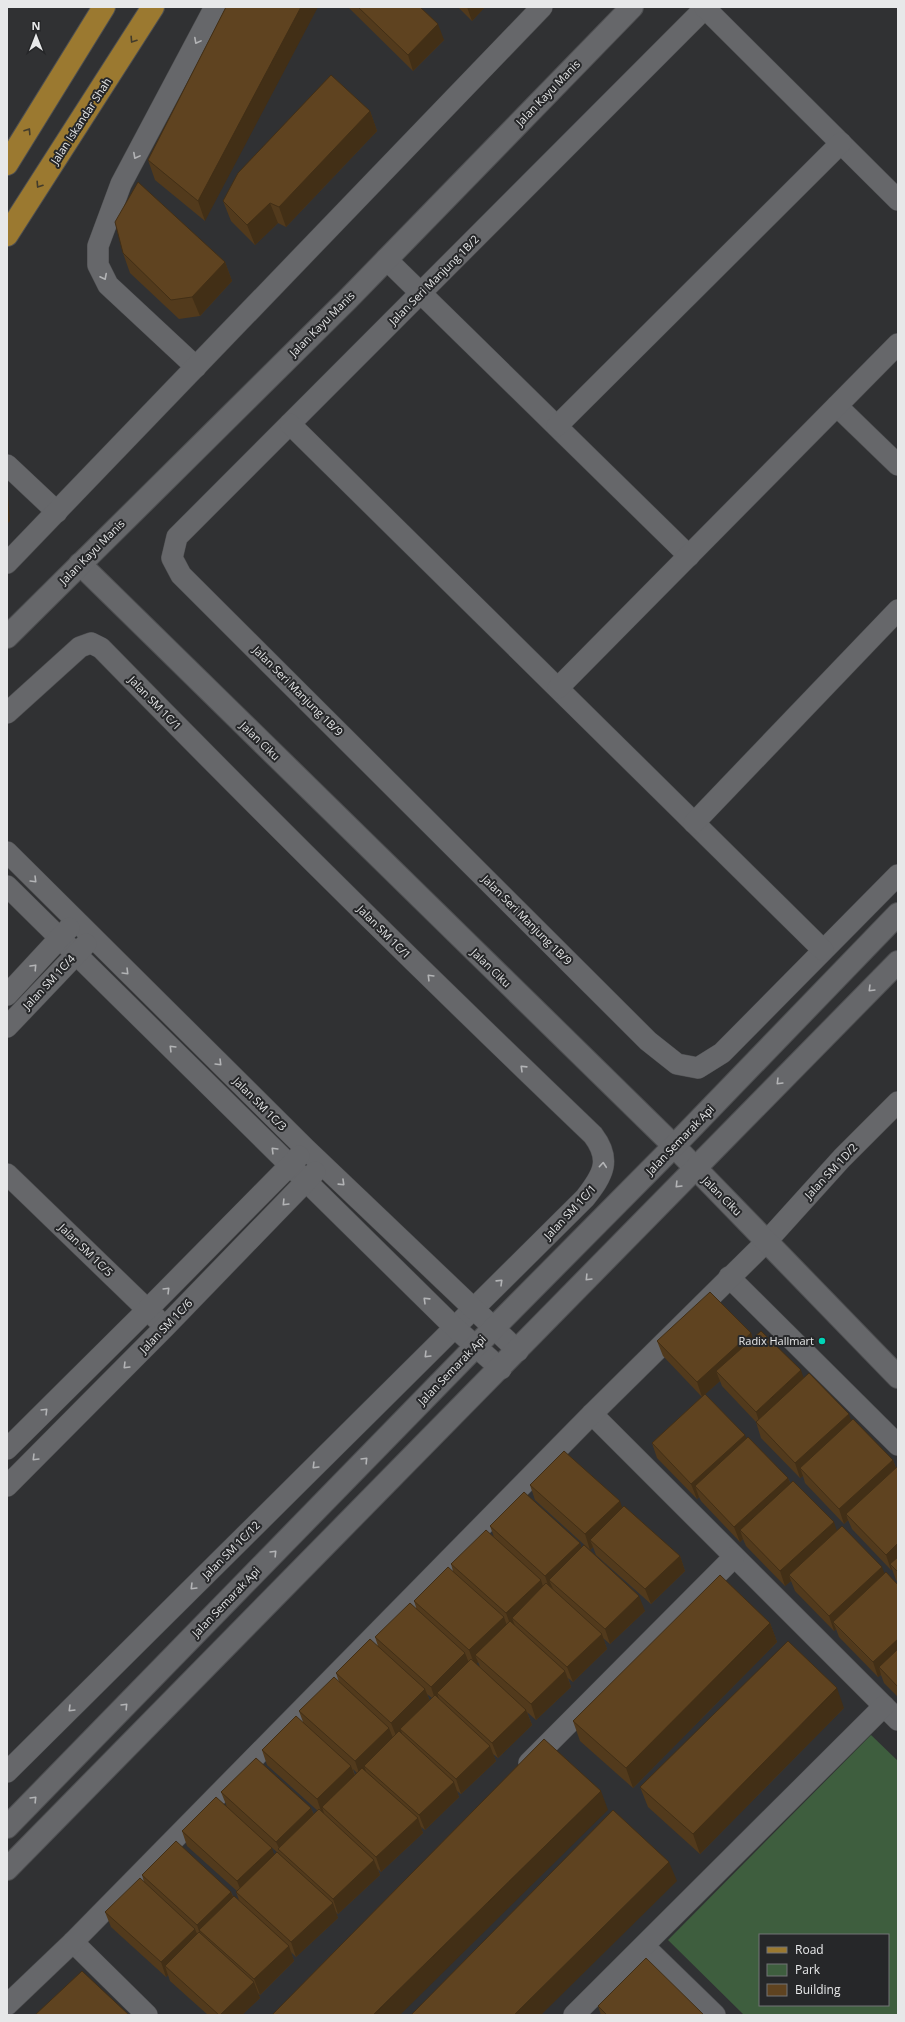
<svg xmlns="http://www.w3.org/2000/svg" width="905" height="2022" font-family="'Open Sans',sans-serif">
  <style>
    .green { fill: #3e5e3e; fill-rule: evenodd }
    .lines { fill: none; stroke-linecap: round; stroke-linejoin: round }
    .street-casing { stroke: #4e4f51; stroke-width: 22 }
    .secondary-casing { stroke: #4e4f51; stroke-width: 24 }
    .primary-casing { stroke: #4e4f51; stroke-width: 24 }
    .street { stroke: #66676a; stroke-width: 21 }
    .secondary { stroke: #66676a; stroke-width: 22 }
    .primary { stroke: #9b7930; stroke-width: 22 }
    .wall { fill: #523a1c; fill-rule: evenodd }
    .shaded-wall { fill: #422f16 }
    .building { fill: #5f4320; stroke: #422f16 }
    .oneway { stroke: #433c2b }
    .oneway2 { stroke: #b3b4b6 }
    .poi-dot { fill: #00d5b7; stroke: #262729; stroke-width: 1.5 }
    .labels { text-anchor: middle; stroke-width: 4; stroke-linejoin: round; paint-order: stroke }
    .street-label { font-size: 11px; fill: #e7e8e9; stroke: #262729 }
    .poi-label { font-size: 11px; fill: #e7e8e9; stroke: #262729; text-anchor: end }
  </style>
  <rect width="100%" height="100%" fill="#303133"/>
  <path class="green" d="M871 1735 898 1761V2015H744L668 1940ZM760 1935H888V2005H760Z"/>
  <g class="lines">
    <g class="street-casing">
      <g id="street">
        <polyline points="706,7 177,537 172,558 181,575 648,1041 677,1064 698,1068 722,1053 898,875"/>
        <polyline points="705,8 898,200"/>
        <polyline points="386,259 689,556"/>
        <polyline points="196,367 108,285 98,265 98,246 121,184 215,7"/>
        <polyline points="837,406 898,465"/>
        <polyline points="290,424 823,950"/>
        <polyline points="557,426 841,143"/>
        <polyline points="7,465 57,512"/>
        <polyline points="7,563 542,7"/>
        <polyline points="558,688 898,344"/>
        <path d="M7 713 80 647 91 643 101 648C262 813 426 975 593 1135 612 1160 603 1175 585 1198L7 1772"/>
        <polyline points="694,823 898,610"/>
        <polyline points="7,852 306,1149 518,1351"/>
        <polyline points="7,886 454,1327 501,1369"/>
        <polyline points="7,995 69,928"/>
        <polyline points="7,1027 86,944"/>
        <polyline points="7,1174 157,1319"/>
        <polyline points="729,1277 898,1445"/>
        <polyline points="592,1414 898,1720"/>
        <polyline points="7,1449 147,1310 299,1156"/>
        <polyline points="7,1486 165,1327 315,1172"/>
        <polyline points="529,1763 734,1557"/>
        <polyline points="73,1942 147,2015"/>
        <polyline points="644,1946 715,2015"/>
        <polyline points="7,2005 73,1942 592,1414 767,1241 842,1158 898,1102"/>
        <polyline points="574,2015 884,1706"/>
      </g>
    </g>
    <g class="secondary-casing">
      <g id="secondary">
        <polyline points="80,564 674,1146 898,1377"/>
        <polyline points="7,637 348,299 632,7"/>
        <polyline points="7,1827 475,1347 674,1146 898,914"/>
        <path d="M7 1869C306 1568 600 1263 898 962"/>
      </g>
    </g>
    <g class="primary-casing">
      <g id="primary">
        <polyline points="7,164 104,7"/>
        <polyline points="7,235 153,7"/>
      </g>
    </g>
    <use href="#street" class="street"/>
    <use href="#secondary" class="secondary"/>
    <use href="#primary" class="primary"/>
  </g>
  <g class="wall">
    <polygon points="226,7 205,221 155,180 148,160"/>
    <polygon points="348,7 420,7 444,40 413,71"/>
    <polygon points="458,7 485,7 472,21"/>
    <polygon points="370,111 377,131 286,227 278,223 255,245 231,221 223,201"/>
    <polygon points="123,253 225,262 232,281 200,316 179,319 130,273"/>
    <polygon points="751,1333 753,1339 804,1378 851,1420 893,1460 896,1468 898,1466 898,1582 896,1580 892,1569 891,1570 852,1529 848,1520 844,1524 805,1483 803,1476 800,1478 761,1438 756,1422 722,1386 720,1381 705,1394 746,1438 788,1478 791,1484 837,1531 885,1574 898,1585 898,1697 884,1683 881,1675 878,1677 839,1637 836,1629 834,1631 795,1591 791,1581 785,1586 746,1546 743,1539 740,1542 701,1501 699,1497 697,1499 657,1458 652,1443 702,1397 663,1356 657,1341"/>
    <polygon points="530,1485 622,1508 680,1556 685,1571 651,1604 596,1555 593,1547 590,1550 535,1500"/>
    <path d="M490 1526 580 1543 581 1548 645 1611 610 1644 603 1638 607 1649 573 1682 568 1678 571 1687 536 1720 527 1712 532 1725 498 1758 493 1754 496 1761 461 1794 457 1791 459 1797 425 1830 421 1827 423 1833 381 1872 378 1869 380 1875 338 1914 336 1912 338 1918 296 1957 291 1952 294 1961 260 1995 258 1993 260 1998 242 2015H208L170 1981 168 1975 166 1977 111 1927 105 1912 144 1882 142 1875 231 1892 233 1896 239 1900 236 1892 237 1891 187 1846 182 1831 227 1807 221 1792 311 1808 314 1815 318 1811 267 1765 262 1750 303 1722 299 1711 339 1682 336 1673 378 1646 375 1637 417 1610 414 1601 453 1571 451 1564 494 1537ZM478 1662 480 1667 476 1664ZM427 1694 432 1698 430 1701ZM353 1769 357 1773 355 1775ZM264 1841 277 1852 274 1855Z"/>
    <polygon points="770,1623 777,1642 633,1788 580,1741 573,1721"/>
    <polygon points="844,1708 700,1854 648,1807 640,1787"/>
    <polygon points="598,2006 704,2015 601,2015"/>
  </g>
  <g class="shaded-wall">
    <polygon points="301,7 318,7 205,221 198,201"/>
    <polygon points="467,7 485,7 472,21"/>
    <polygon points="438,24 444,40 413,71 408,55"/>
    <polygon points="370,111 377,131 286,227 279,207"/>
    <polygon points="270,203 278,223 255,245 247,225"/>
    <polygon points="225,262 232,281 200,316 192,297"/>
    <polygon points="7,493 8,495 10,521 7,524"/>
    <polygon points="751,1333 756,1348 716,1371 720,1381 702,1397 697,1382"/>
    <polygon points="801,1370 806,1385 761,1427 756,1412"/>
    <polygon points="849,1414 854,1429 800,1468 803,1476 800,1478 795,1463"/>
    <polygon points="745,1435 751,1450 695,1486 699,1497 697,1499 691,1484"/>
    <polygon points="893,1460 898,1474 846,1514 848,1520 844,1524 839,1509"/>
    <polygon points="788,1478 794,1493 740,1530 743,1539 740,1542 734,1527"/>
    <polygon points="620,1501 625,1516 590,1540 593,1547 590,1550 585,1534"/>
    <polygon points="834,1522 839,1537 789,1575 791,1581 785,1586 780,1571"/>
    <polygon points="580,1543 585,1558 549,1580 553,1589 550,1591 545,1576"/>
    <polygon points="898,1543 898,1564 890,1564 892,1569 891,1570 886,1555"/>
    <polygon points="680,1556 685,1571 651,1604 645,1589"/>
    <polygon points="882,1567 888,1582 833,1622 836,1629 834,1631 829,1616"/>
    <polygon points="541,1580 546,1596 512,1618 515,1626 512,1629 506,1613"/>
    <polygon points="639,1596 645,1611 610,1644 605,1629"/>
    <polygon points="504,1617 509,1632 475,1655 478,1662 475,1666 469,1650"/>
    <polygon points="770,1623 777,1642 633,1788 626,1768"/>
    <polygon points="602,1634 607,1649 573,1682 567,1667"/>
    <polygon points="898,1639 898,1659 879,1667 881,1675 878,1677 873,1662"/>
    <polygon points="465,1653 471,1668 437,1693 439,1699 436,1702 431,1687"/>
    <polygon points="565,1671 571,1687 536,1720 531,1704"/>
    <polygon points="837,1688 844,1708 700,1854 693,1834"/>
    <polygon points="425,1689 431,1704 400,1729 402,1733 397,1738 391,1723"/>
    <polygon points="526,1710 532,1725 498,1758 492,1743"/>
    <polygon points="389,1728 395,1743 364,1766 366,1771 360,1776 355,1761"/>
    <polygon points="490,1746 496,1761 461,1794 456,1779"/>
    <polygon points="351,1766 357,1781 322,1807 324,1813 322,1814 317,1799"/>
    <polygon points="454,1782 459,1797 425,1830 419,1815"/>
    <polygon points="601,1791 608,1810 400,2015 373,2015"/>
    <polygon points="311,1808 317,1824 280,1850 276,1842"/>
    <polygon points="418,1818 423,1833 381,1872 376,1857"/>
    <polygon points="272,1848 277,1863 243,1896 237,1881"/>
    <polygon points="374,1860 380,1875 338,1914 333,1899"/>
    <polygon points="669,1862 677,1881 541,2015 514,2015"/>
    <polygon points="231,1892 237,1907 199,1930 203,1939 202,1940 197,1925"/>
    <polygon points="333,1903 338,1918 296,1957 291,1942"/>
    <polygon points="195,1929 201,1944 165,1966 168,1975 166,1977 161,1962"/>
    <polygon points="289,1946 294,1961 260,1995 254,1979"/>
    <polygon points="254,1982 260,1998 242,2015 220,2015"/>
  </g>
  <g class="building">
    <polygon points="226,7 301,7 198,201 148,160"/>
    <polygon points="358,7 420,7 438,24 408,55"/>
    <polygon points="331,75 370,111 279,207 270,203 247,225 223,201 238,173"/>
    <polygon points="138,182 225,262 192,297 171,300 123,253 115,222"/>
    <polygon points="710,1292 751,1333 697,1382 657,1341"/>
    <polygon points="761,1331 801,1370 756,1412 716,1371"/>
    <polygon points="809,1373 849,1414 795,1463 756,1422"/>
    <polygon points="705,1394 745,1435 691,1484 652,1443"/>
    <polygon points="853,1419 893,1460 839,1509 800,1468"/>
    <polygon points="748,1437 788,1478 734,1527 695,1486"/>
    <polygon points="564,1451 620,1501 585,1534 530,1485"/>
    <polygon points="898,1466 898,1543 886,1555 846,1514"/>
    <polygon points="793,1481 834,1522 780,1571 740,1530"/>
    <polygon points="524,1492 580,1543 545,1576 490,1526"/>
    <polygon points="624,1506 680,1556 645,1589 590,1540"/>
    <polygon points="842,1526 882,1567 829,1616 789,1575"/>
    <polygon points="486,1530 541,1580 506,1613 451,1564"/>
    <polygon points="584,1545 639,1596 605,1629 549,1580"/>
    <polygon points="898,1557 898,1572 890,1564"/>
    <polygon points="448,1567 504,1617 469,1650 414,1601"/>
    <polygon points="886,1572 898,1585 898,1639 873,1662 833,1622"/>
    <polygon points="720,1575 770,1623 626,1768 573,1721"/>
    <polygon points="546,1583 602,1634 567,1667 512,1618"/>
    <polygon points="410,1603 465,1653 431,1687 375,1637"/>
    <polygon points="510,1621 565,1671 531,1704 475,1655"/>
    <polygon points="370,1639 425,1689 391,1723 336,1673"/>
    <polygon points="788,1641 837,1688 693,1834 640,1787"/>
    <polygon points="898,1649 898,1687 879,1667"/>
    <polygon points="471,1659 526,1710 492,1743 437,1693"/>
    <polygon points="334,1677 389,1728 355,1761 299,1711"/>
    <polygon points="435,1695 490,1746 456,1779 400,1729"/>
    <polygon points="296,1716 351,1766 317,1799 262,1750"/>
    <polygon points="399,1731 454,1782 419,1815 364,1766"/>
    <polygon points="544,1739 601,1791 373,2015 272,2015"/>
    <polygon points="256,1758 311,1808 276,1842 221,1792"/>
    <polygon points="362,1768 418,1818 376,1857 322,1807"/>
    <polygon points="216,1797 272,1848 237,1881 182,1831"/>
    <polygon points="319,1809 374,1860 333,1899 278,1849"/>
    <polygon points="613,1810 669,1862 514,2015 411,2015"/>
    <polygon points="176,1841 231,1892 197,1925 142,1875"/>
    <polygon points="277,1852 333,1903 291,1942 236,1892"/>
    <polygon points="140,1878 195,1929 161,1962 105,1912"/>
    <polygon points="234,1896 289,1946 254,1979 199,1930"/>
    <polygon points="199,1932 254,1982 220,2015 219,2015 165,1966"/>
    <polygon points="646,1958 704,2015 607,2015 598,2006"/>
    <polygon points="82,1971 129,2015 35,2015"/>
  </g>
  <defs><path id="oneway-chevron" d="M-2-3.5L2.5 0L-2 3.5" fill="none" stroke-width="1.6" stroke-linecap="round" stroke-linejoin="round"/></defs>
  <g class="oneway">
    <use href="#oneway-chevron" transform="translate(133 40) rotate(123)"/>
    <use href="#oneway-chevron" transform="translate(28 131) rotate(-57)"/>
    <use href="#oneway-chevron" transform="translate(39 185) rotate(123)"/>
  </g>
  <g class="oneway2">
    <use href="#oneway-chevron" transform="translate(197 41) rotate(118)"/>
    <use href="#oneway-chevron" transform="translate(136 156) rotate(118)"/>
    <use href="#oneway-chevron" transform="translate(104 277) rotate(63)"/>
    <use href="#oneway-chevron" transform="translate(34 880) rotate(45)"/>
    <use href="#oneway-chevron" transform="translate(34 967) rotate(-47)"/>
    <use href="#oneway-chevron" transform="translate(126 972) rotate(45)"/>
    <use href="#oneway-chevron" transform="translate(430 977) rotate(-135)"/>
    <use href="#oneway-chevron" transform="translate(871 989) rotate(135)"/>
    <use href="#oneway-chevron" transform="translate(172 1048) rotate(-135)"/>
    <use href="#oneway-chevron" transform="translate(219 1063) rotate(45)"/>
    <use href="#oneway-chevron" transform="translate(523 1068) rotate(-136)"/>
    <use href="#oneway-chevron" transform="translate(779 1082) rotate(135)"/>
    <use href="#oneway-chevron" transform="translate(274 1150) rotate(-135)"/>
    <use href="#oneway-chevron" transform="translate(603 1165) rotate(-85)"/>
    <use href="#oneway-chevron" transform="translate(342 1183) rotate(44)"/>
    <use href="#oneway-chevron" transform="translate(678 1185) rotate(134)"/>
    <use href="#oneway-chevron" transform="translate(285 1203) rotate(134)"/>
    <use href="#oneway-chevron" transform="translate(588 1278) rotate(134)"/>
    <use href="#oneway-chevron" transform="translate(500 1282) rotate(-44)"/>
    <use href="#oneway-chevron" transform="translate(167 1290) rotate(-45)"/>
    <use href="#oneway-chevron" transform="translate(426 1300) rotate(-136)"/>
    <use href="#oneway-chevron" transform="translate(427 1355) rotate(135)"/>
    <use href="#oneway-chevron" transform="translate(126 1366) rotate(135)"/>
    <use href="#oneway-chevron" transform="translate(45 1411) rotate(-45)"/>
    <use href="#oneway-chevron" transform="translate(35 1458) rotate(135)"/>
    <use href="#oneway-chevron" transform="translate(365 1460) rotate(-46)"/>
    <use href="#oneway-chevron" transform="translate(315 1466) rotate(135)"/>
    <use href="#oneway-chevron" transform="translate(274 1553) rotate(-46)"/>
    <use href="#oneway-chevron" transform="translate(193 1587) rotate(135)"/>
    <use href="#oneway-chevron" transform="translate(125 1706) rotate(-46)"/>
    <use href="#oneway-chevron" transform="translate(71 1709) rotate(135)"/>
    <use href="#oneway-chevron" transform="translate(34 1799) rotate(-46)"/>
  </g>
  <circle class="poi-dot" cx="822" cy="1341" r="4"/>
  <g class="labels">
    <g class="street-label">
      <text transform="translate(548 93) rotate(-46)" y="4">Jalan Kayu Manis</text>
      <text transform="translate(81 121) rotate(-57)" y="4">Jalan Iskandar Shah</text>
      <text transform="translate(434 280) rotate(-45)" y="4">Jalan Seri Manjung 1B/2</text>
      <text transform="translate(322 324) rotate(-45)" y="4">Jalan Kayu Manis</text>
      <text transform="translate(92 552) rotate(-45)" y="4">Jalan Kayu Manis</text>
      <text transform="translate(298 691) rotate(45)" y="4">Jalan Seri Manjung 1B/9</text>
      <text transform="translate(155 703) rotate(46)" y="4">Jalan SM 1C/1</text>
      <text transform="translate(260 741) rotate(44)" y="4">Jalan Ciku</text>
      <text transform="translate(527 920) rotate(45)" y="4">Jalan Seri Manjung 1B/9</text>
      <text transform="translate(384 932) rotate(45)" y="4">Jalan SM 1C/1</text>
      <text transform="translate(491 968) rotate(44)" y="4">Jalan Ciku</text>
      <text transform="translate(49 982) rotate(-47)" y="4">Jalan SM 1C/4</text>
      <text transform="translate(260 1104) rotate(45)" y="4">Jalan SM 1C/3</text>
      <text transform="translate(680 1140) rotate(-46)" y="4">Jalan Semarak Api</text>
      <text transform="translate(831 1171) rotate(-47)" y="4">Jalan SM 1D/2</text>
      <text transform="translate(722 1196) rotate(45)" y="4">Jalan Ciku</text>
      <text transform="translate(570 1212) rotate(-47)" y="4">Jalan SM 1C/1</text>
      <text transform="translate(86 1250) rotate(44)" y="4">Jalan SM 1C/5</text>
      <text transform="translate(166 1326) rotate(-46)" y="4">Jalan SM 1C/6</text>
      <text transform="translate(452 1370) rotate(-46)" y="4">Jalan Semarak Api</text>
      <text transform="translate(231 1550) rotate(-45)" y="4">Jalan SM 1C/12</text>
      <text transform="translate(226 1602) rotate(-46)" y="4">Jalan Semarak Api</text>
    </g>
    <g class="poi-label">
      <text x="814" y="1345">Radix Hallmart</text>
    </g>
  </g>
  <rect width="905" height="2022" fill="none" stroke="#e7e8e9" stroke-width="16"/>
  <rect x="759" y="1934" width="130" height="72" fill="#262729" stroke="#737476"/>
  <rect x="767" y="1947" width="20" height="6" fill="#9b7930" stroke="#737476"/>
  <text x="795" y="1954" font-size="12" fill="#e7e8e9">Road</text>
  <rect x="767" y="1964" width="20" height="12" fill="#3e5e3e" stroke="#737476"/>
  <text x="795" y="1974" font-size="12" fill="#e7e8e9">Park</text>
  <rect x="767" y="1984" width="20" height="12" fill="#5f4320" stroke="#737476"/>
  <text x="795" y="1994" font-size="12" fill="#e7e8e9">Building</text>
  <g transform="translate(36 36)" stroke="#262729" stroke-width="3" paint-order="stroke">
  <path d="M0-3L7 15L0 10L-7 15Z" fill="#e7e8e9"/>
  <text y="-6" font-size="11" font-weight="bold" text-anchor="middle" fill="#e7e8e9">N</text>
  </g>
</svg>
